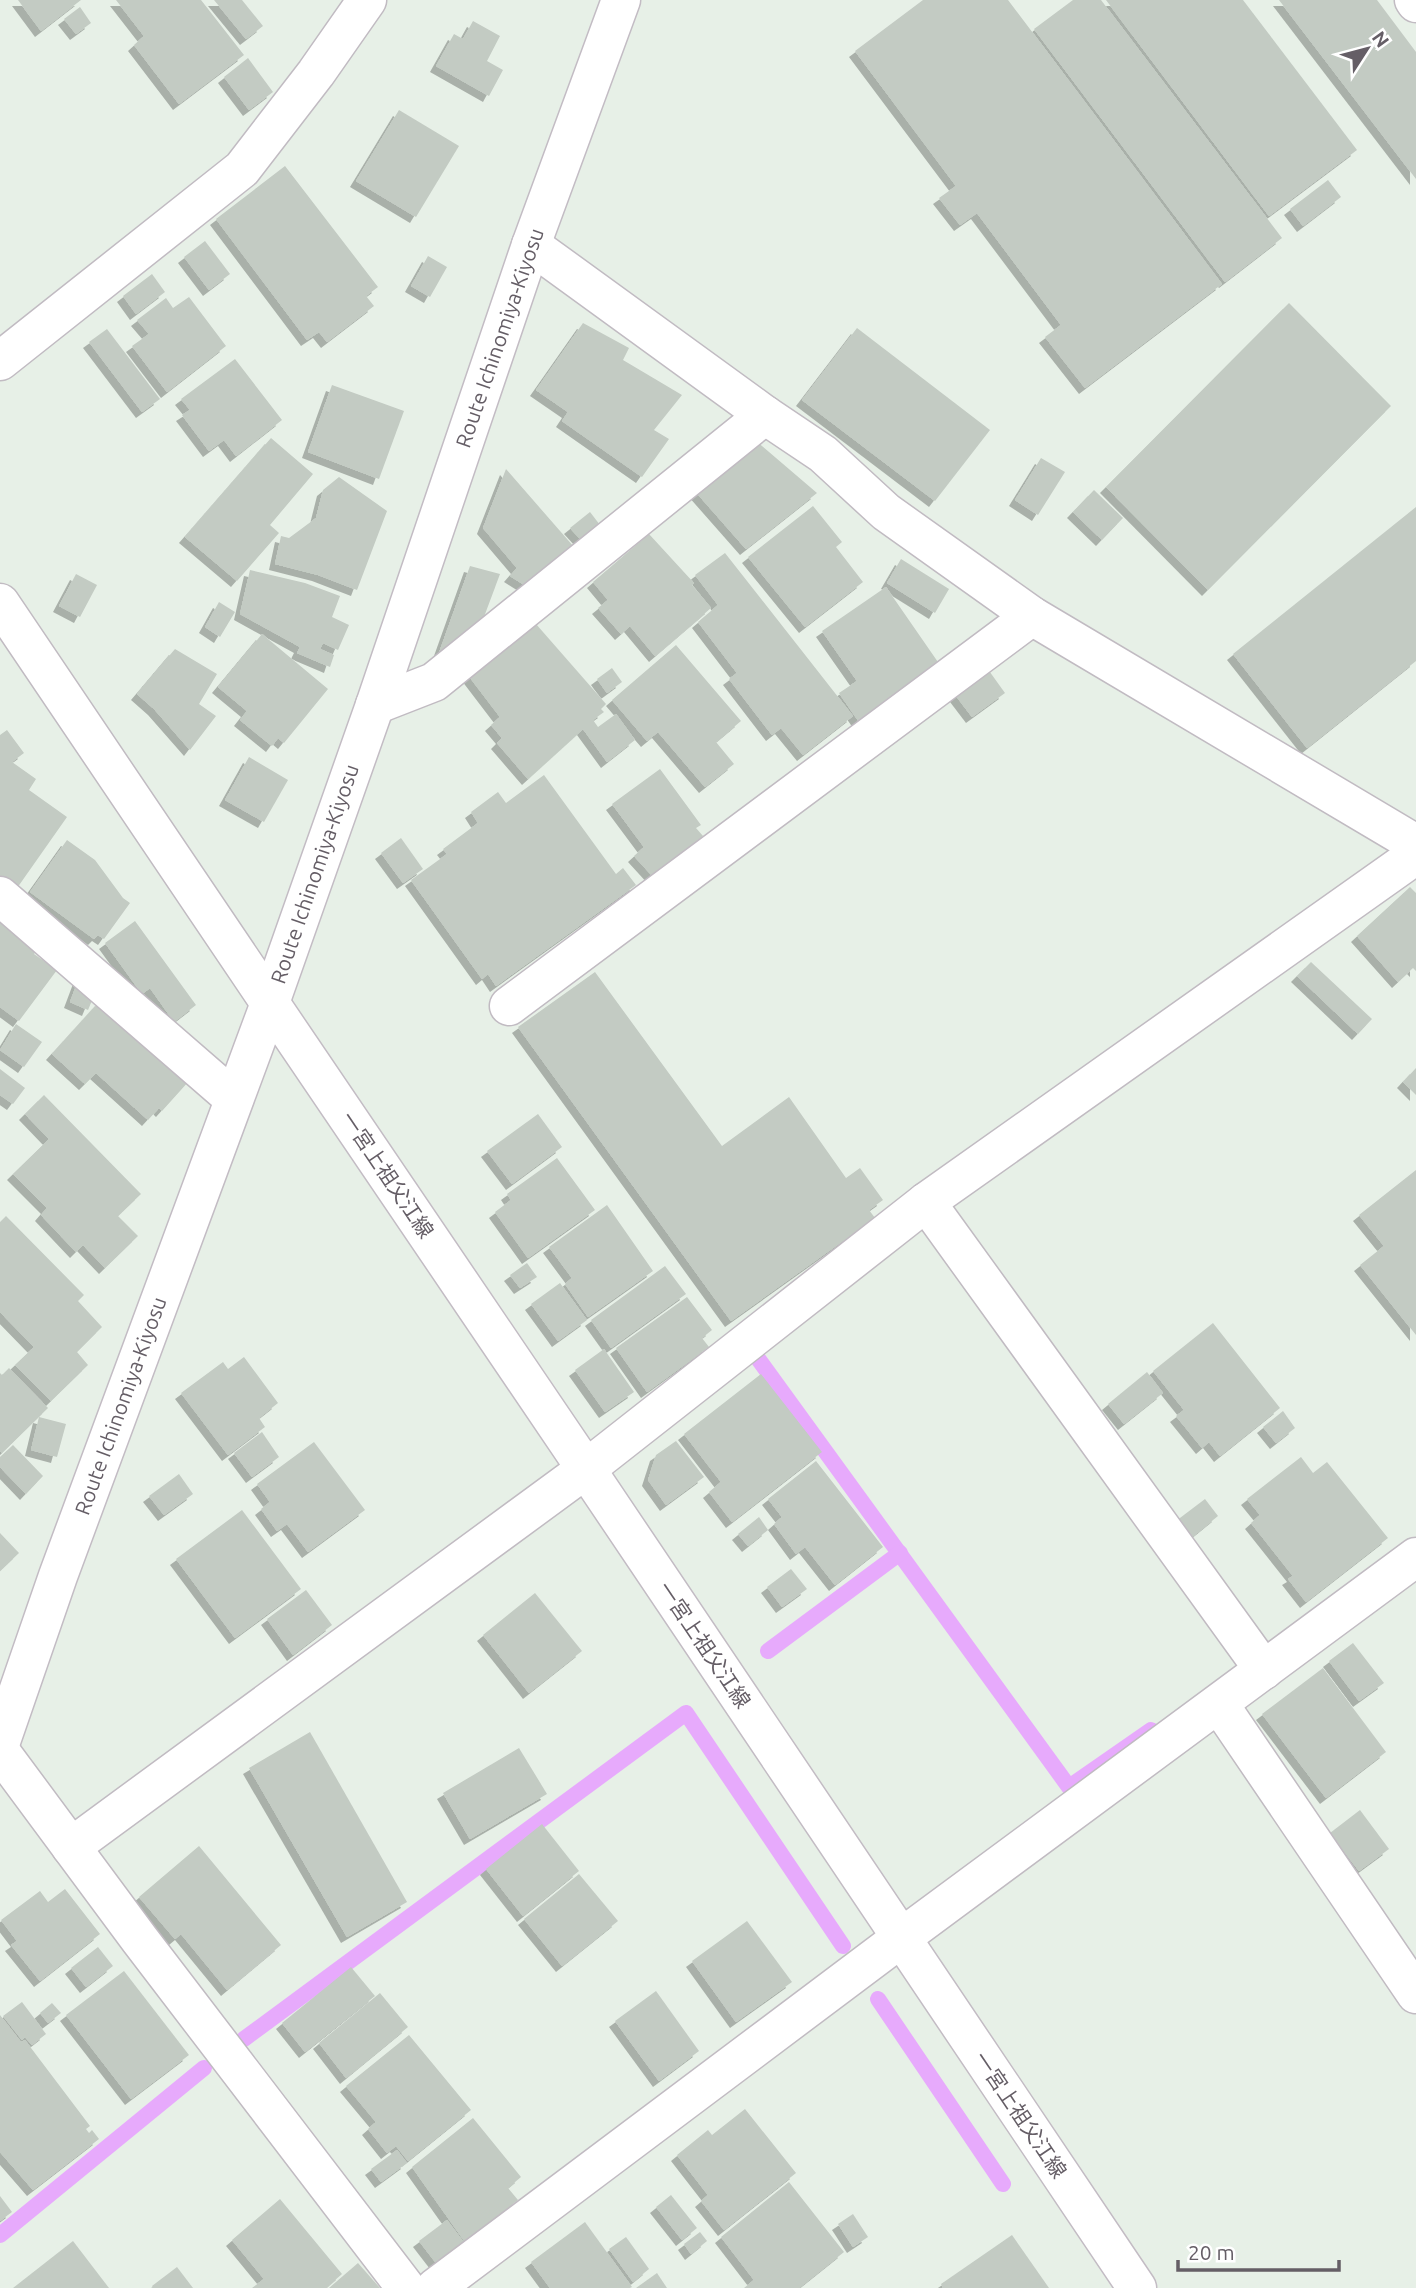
<svg xmlns="http://www.w3.org/2000/svg" width="1416" height="2288" font-family="Ubuntu,'Noto Sans JP',sans-serif">
  <style>
    .lines { fill: none; stroke-linecap: round; stroke-linejoin: round }
    .stream { stroke: #e7aafc; stroke-width: 16 }
    .building { fill: #c3cbc3; filter: url(#shadow) }
    .minor-casing { stroke: #c1bbc2; stroke-width: 41 }
    .tertiary-casing { stroke: #c1bbc2; stroke-width: 41 }
    .secondary-casing { stroke: #c3bcc4; stroke-width: 41 }
    .minor { stroke: #fff; stroke-width: 38 }
    .tertiary { stroke: #fff; stroke-width: 38 }
    .secondary { stroke: #fff; stroke-width: 38 }
    .labels { text-anchor: middle; stroke-width: 5; stroke-linejoin: round; paint-order: stroke }
    .street-label { font-size: 21px; fill: #655e66; stroke: #fff }
  </style>
  <defs>
    <filter id="shadow"><feDropShadow dx="-6" dy="6" stdDeviation="0" flood-color="#0004"/></filter>
  </defs>
  <rect width="100%" height="100%" fill="#e7f0e7"/>
  <g class="lines">
    <g class="stream">
      <polyline points="759,1360 1069,1787 1151,1730"/>
      <polyline points="768,1651 900,1553"/>
      <polyline points="878,1999 1003,2184"/>
      <polyline points="244,2039 686,1713 843,1946"/>
      <polyline points="0,2235 204,2068"/>
    </g>
  </g>
  <g class="building">
    <polygon points="18,0 81,0 41,31"/>
    <polygon points="116,0 201,0 244,55 179,104 134,45 144,36"/>
    <polygon points="214,0 242,0 263,26 246,39"/>
    <polygon points="923,0 1008,0 1222,284 1085,388 1045,337 1061,325 977,213 960,225 939,198 956,186 855,51"/>
    <polygon points="1073,0 1101,0 1282,238 1225,282 1034,29"/>
    <polygon points="1106,0 1243,0 1357,150 1269,216"/>
    <polygon points="1279,0 1377,0 1416,52 1416,179"/>
    <polygon points="80,7 91,23 76,34 64,19"/>
    <polygon points="473,21 500,36 487,61 503,70 489,96 436,66 454,34 463,39"/>
    <polygon points="248,58 273,92 249,110 224,77"/>
    <polygon points="399,110 459,146 416,217 356,181"/>
    <polygon points="285,166 378,287 366,296 374,306 327,342 319,332 307,340 216,219"/>
    <polygon points="1328,180 1341,197 1303,226 1290,209"/>
    <polygon points="205,241 230,274 209,290 184,257"/>
    <polygon points="428,256 447,267 430,297 411,286"/>
    <polygon points="152,274 165,292 136,314 123,296"/>
    <polygon points="189,297 226,346 167,392 132,346 149,334 137,320 166,298 173,308"/>
    <polygon points="1289,303 1391,406 1208,590 1106,487"/>
    <polygon points="583,323 629,348 623,360 682,395 654,430 669,439 642,477 562,421 568,412 536,390"/>
    <polygon points="857,328 990,430 935,501 802,400"/>
    <polygon points="107,329 160,399 142,412 89,342"/>
    <polygon points="235,359 282,420 236,456 224,440 209,451 182,415 190,410 181,399"/>
    <polygon points="332,385 404,411 379,479 308,452"/>
    <polygon points="271,438 313,474 270,525 279,533 237,581 185,537"/>
    <polygon points="755,440 817,493 746,549 694,490 726,462 731,468"/>
    <polygon points="1041,458 1065,472 1038,515 1015,500"/>
    <polygon points="506,469 574,547 529,588 510,576 517,568 483,528"/>
    <polygon points="339,477 387,511 357,590 318,575 275,564 281,536 289,538 316,518 323,490"/>
    <polygon points="1094,490 1123,518 1102,540 1073,512"/>
    <polygon points="813,506 842,542 836,547 863,582 805,627 748,557"/>
    <polygon points="1416,507 1416,661 1307,748 1233,654"/>
    <polygon points="590,512 600,525 581,540 570,528"/>
    <polygon points="649,534 694,583 692,585 711,608 655,656 630,626 621,634 598,608 608,600 593,582"/>
    <polygon points="725,553 853,716 803,755 781,728 772,735 729,679 737,673 698,622 718,605 695,575"/>
    <polygon points="901,559 949,589 935,613 887,583"/>
    <polygon points="470,566 500,574 481,625 435,664"/>
    <polygon points="250,570 305,583 340,596 332,617 349,625 338,650 323,643 320,649 334,655 330,667 297,653 300,647 240,614"/>
    <polygon points="76,574 97,585 80,617 59,606"/>
    <polygon points="886,587 940,665 859,722 839,693 857,681 822,631"/>
    <polygon points="219,602 235,612 220,637 205,627"/>
    <polygon points="536,624 606,704 601,709 604,712 593,720 598,727 616,714 635,740 607,762 583,729 528,779 497,743 502,738 491,725 500,717 468,675"/>
    <polygon points="262,634 328,689 284,743 278,738 272,746 240,720 247,711 218,687"/>
    <polygon points="676,645 741,721 716,742 734,764 705,787 658,732 647,741 612,700"/>
    <polygon points="175,649 217,674 199,704 216,716 190,750 154,709 137,694"/>
    <polygon points="612,668 622,682 607,693 597,679"/>
    <polygon points="987,668 1005,693 972,717 953,692"/>
    <polygon points="7,730 24,753 12,762 36,779 29,790 67,817 15,891 0,880 0,735"/>
    <polygon points="249,757 288,780 264,822 225,800"/>
    <polygon points="660,769 701,825 696,828 703,836 655,879 634,856 644,847 612,804"/>
    <polygon points="544,775 616,874 623,868 636,885 496,986 488,974 482,979 411,880 447,854 443,849 478,823 471,812 498,792 506,803"/>
    <polygon points="401,838 423,869 403,883 381,853"/>
    <polygon points="67,840 95,860 123,898 130,903 104,939 98,935 94,939 30,892"/>
    <polygon points="1410,887 1416,893 1416,971 1413,968 1398,982 1357,936"/>
    <polygon points="0,915 40,946 34,954 57,970 19,1021 0,1007"/>
    <polygon points="135,921 196,1005 174,1022 150,988 142,994 105,943"/>
    <polygon points="1311,962 1372,1019 1358,1034 1297,976"/>
    <polygon points="595,972 722,1146 789,1097 846,1178 860,1168 883,1200 869,1210 875,1218 731,1321 518,1027"/>
    <polygon points="79,978 98,986 88,1010 70,1002"/>
    <polygon points="101,1000 189,1081 162,1111 159,1108 148,1120 96,1073 85,1084 52,1054"/>
    <polygon points="16,1024 42,1042 24,1067 0,1050"/>
    <polygon points="1416,1068 1416,1095 1403,1082"/>
    <polygon points="0,1069 25,1088 13,1104 0,1095"/>
    <polygon points="44,1095 141,1194 118,1216 138,1236 105,1268 83,1245 76,1252 41,1215 47,1208 13,1174 49,1139 25,1114"/>
    <polygon points="538,1114 562,1147 512,1184 487,1151"/>
    <polygon points="557,1158 595,1210 528,1258 495,1212 511,1200 507,1194"/>
    <polygon points="1416,1170 1416,1335 1360,1265 1384,1246 1359,1215"/>
    <polygon points="607,1205 653,1271 588,1317 565,1284 572,1278 549,1247"/>
    <polygon points="6,1216 84,1295 78,1301 102,1327 77,1352 88,1365 51,1401 15,1365 34,1347 0,1312 0,1222"/>
    <polygon points="527,1263 537,1277 520,1288 510,1275"/>
    <polygon points="665,1266 686,1294 611,1348 591,1320"/>
    <polygon points="560,1283 587,1320 558,1341 531,1304"/>
    <polygon points="687,1297 712,1330 702,1338 709,1347 647,1392 616,1348"/>
    <polygon points="1213,1323 1280,1408 1220,1456 1209,1442 1202,1448 1176,1416 1184,1410 1153,1371"/>
    <polygon points="604,1349 634,1392 605,1412 575,1370"/>
    <polygon points="244,1357 278,1403 259,1418 265,1427 228,1455 181,1393 223,1362 228,1369"/>
    <polygon points="9,1368 48,1408 2,1453 0,1451 0,1373 2,1375"/>
    <polygon points="1147,1372 1163,1393 1124,1424 1108,1404"/>
    <polygon points="761,1374 822,1452 732,1522 709,1492 721,1482 684,1434"/>
    <polygon points="1283,1411 1295,1428 1276,1443 1263,1427"/>
    <polygon points="39,1417 66,1424 57,1457 31,1450"/>
    <polygon points="262,1432 279,1457 252,1477 234,1453"/>
    <polygon points="676,1441 704,1477 666,1505 648,1480 656,1455"/>
    <polygon points="314,1442 365,1510 308,1552 287,1524 277,1531 261,1509 270,1502 257,1484"/>
    <polygon points="13,1445 43,1476 26,1494 0,1467 0,1457"/>
    <polygon points="1301,1457 1313,1473 1327,1462 1388,1538 1306,1602 1288,1579 1293,1576 1251,1523 1260,1515 1247,1499"/>
    <polygon points="816,1461 883,1547 835,1585 805,1547 796,1554 774,1524 782,1517 768,1499"/>
    <polygon points="179,1474 193,1494 164,1515 149,1496"/>
    <polygon points="1205,1499 1218,1516 1186,1542 1172,1524"/>
    <polygon points="242,1510 301,1589 235,1638 176,1559"/>
    <polygon points="759,1517 768,1530 748,1546 738,1534"/>
    <polygon points="0,1533 19,1553 0,1571"/>
    <polygon points="791,1569 807,1589 782,1607 767,1587"/>
    <polygon points="306,1590 332,1625 293,1655 267,1619"/>
    <polygon points="535,1593 582,1651 529,1693 483,1635"/>
    <polygon points="1353,1643 1384,1683 1359,1701 1329,1661"/>
    <polygon points="1323,1668 1386,1752 1326,1798 1262,1714"/>
    <polygon points="310,1732 407,1902 347,1937 249,1768"/>
    <polygon points="519,1748 547,1794 470,1839 443,1793"/>
    <polygon points="1360,1810 1389,1849 1359,1871 1330,1833"/>
    <polygon points="542,1824 579,1871 523,1916 486,1869"/>
    <polygon points="199,1846 281,1945 227,1990 181,1934 175,1939 139,1897"/>
    <polygon points="579,1874 618,1921 562,1966 524,1919"/>
    <polygon points="65,1889 100,1934 40,1981 11,1945 17,1941 1,1920 40,1891 48,1902"/>
    <polygon points="747,1921 792,1982 736,2022 692,1961"/>
    <polygon points="98,1947 113,1966 86,1987 71,1968"/>
    <polygon points="351,1967 375,1996 305,2052 282,2023"/>
    <polygon points="124,1971 189,2055 131,2099 66,2015"/>
    <polygon points="656,1991 699,2051 659,2081 615,2021"/>
    <polygon points="380,1993 408,2027 346,2078 319,2043"/>
    <polygon points="22,2002 46,2034 32,2045 25,2037 22,2040 3,2016"/>
    <polygon points="52,2003 61,2013 48,2023 40,2013"/>
    <polygon points="0,2015 21,2042 25,2040 90,2126 86,2129 89,2133 92,2130 99,2139 33,2190 0,2152"/>
    <polygon points="409,2035 471,2110 408,2161 396,2146 387,2153 368,2129 376,2122 346,2086"/>
    <polygon points="745,2109 796,2173 724,2230 701,2201 708,2195 677,2155 708,2130 712,2135"/>
    <polygon points="473,2118 521,2177 508,2188 518,2200 465,2242 412,2167"/>
    <polygon points="397,2150 407,2163 381,2182 371,2169"/>
    <polygon points="789,2182 844,2252 799,2288 744,2288 754,2280 721,2237"/>
    <polygon points="671,2195 697,2228 682,2240 656,2207"/>
    <polygon points="0,2196 12,2212 0,2221"/>
    <polygon points="280,2199 342,2274 326,2288 252,2288 264,2279 232,2240"/>
    <polygon points="853,2214 868,2237 853,2247 838,2224"/>
    <polygon points="447,2220 465,2244 446,2276 419,2241"/>
    <polygon points="585,2222 632,2287 630,2288 550,2288 531,2262"/>
    <polygon points="700,2232 707,2241 691,2254 684,2244"/>
    <polygon points="1012,2235 1049,2288 943,2288 941,2284"/>
    <polygon points="626,2237 649,2269 633,2282 609,2249"/>
    <polygon points="73,2241 109,2288 13,2288"/>
    <polygon points="358,2263 380,2288 329,2288"/>
    <polygon points="177,2267 193,2288 153,2288 152,2286"/>
    <polygon points="657,2273 667,2288 636,2288"/>
  </g>
  <g class="lines">
    <g class="minor-casing">
      <g id="minor">
        <polyline points="1414,0 1416,3"/>
        <polyline points="531,245 765,415 823,454 886,512 1032,616 1416,844"/>
        <polyline points="0,361 242,169 316,73 367,0"/>
        <polyline points="375,705 434,682 765,415"/>
        <polyline points="0,896 234,1099"/>
        <polyline points="509,1006 1032,616"/>
        <polyline points="926,1202 1264,1670"/>
        <polyline points="1219,1704 1416,1994"/>
        <polyline points="0,1751 140,1940 406,2288"/>
        <polyline points="71,1847 586,1469 926,1202 1416,855"/>
        <polyline points="435,2288 901,1938 1416,1557"/>
      </g>
    </g>
    <g class="tertiary-casing">
      <polyline id="tertiary" points="0,603 270,1003"/>
    </g>
    <g class="secondary-casing">
      <g id="secondary">
        <polyline points="270,1003 586,1469 1137,2288"/>
        <polyline points="0,1744 58,1576 270,1003 375,705 531,245 621,0"/>
      </g>
    </g>
    <use href="#minor" class="minor"/>
    <use href="#tertiary" class="tertiary"/>
    <use href="#secondary" class="secondary"/>
  </g>
  <g class="labels">
    <g class="street-label">
      <text transform="translate(500 338) rotate(-71)" y="7">Route Ichinomiya-Kiyosu</text>
      <text transform="translate(315 874) rotate(-71)" y="7">Route Ichinomiya-Kiyosu</text>
      <text transform="translate(387 1175) rotate(56)" y="7">一宮上祖父江線</text>
      <text transform="translate(121 1406) rotate(-70)" y="7">Route Ichinomiya-Kiyosu</text>
      <text transform="translate(704 1645) rotate(56)" y="7">一宮上祖父江線</text>
      <text transform="translate(1020 2115) rotate(56)" y="7">一宮上祖父江線</text>
    </g>
  </g>
  <g transform="translate(1367 49) rotate(54)" stroke="#ffffff" stroke-width="5" paint-order="stroke">
  <path d="M0-5L12 26L0 18L-12 26Z" fill="#655e66"/>
  <text y="-10" font-size="19" font-weight="bold" text-anchor="middle" fill="#655e66">N</text>
  </g>
  <path d="M1178 2260v10h161v-10" fill="none" stroke="#655e66" stroke-width="3.5"/>
  <text x="1188" y="2260" font-size="21" fill="#655e66" stroke="#ffffff" stroke-width="5" paint-order="stroke">20 m</text>
</svg>
